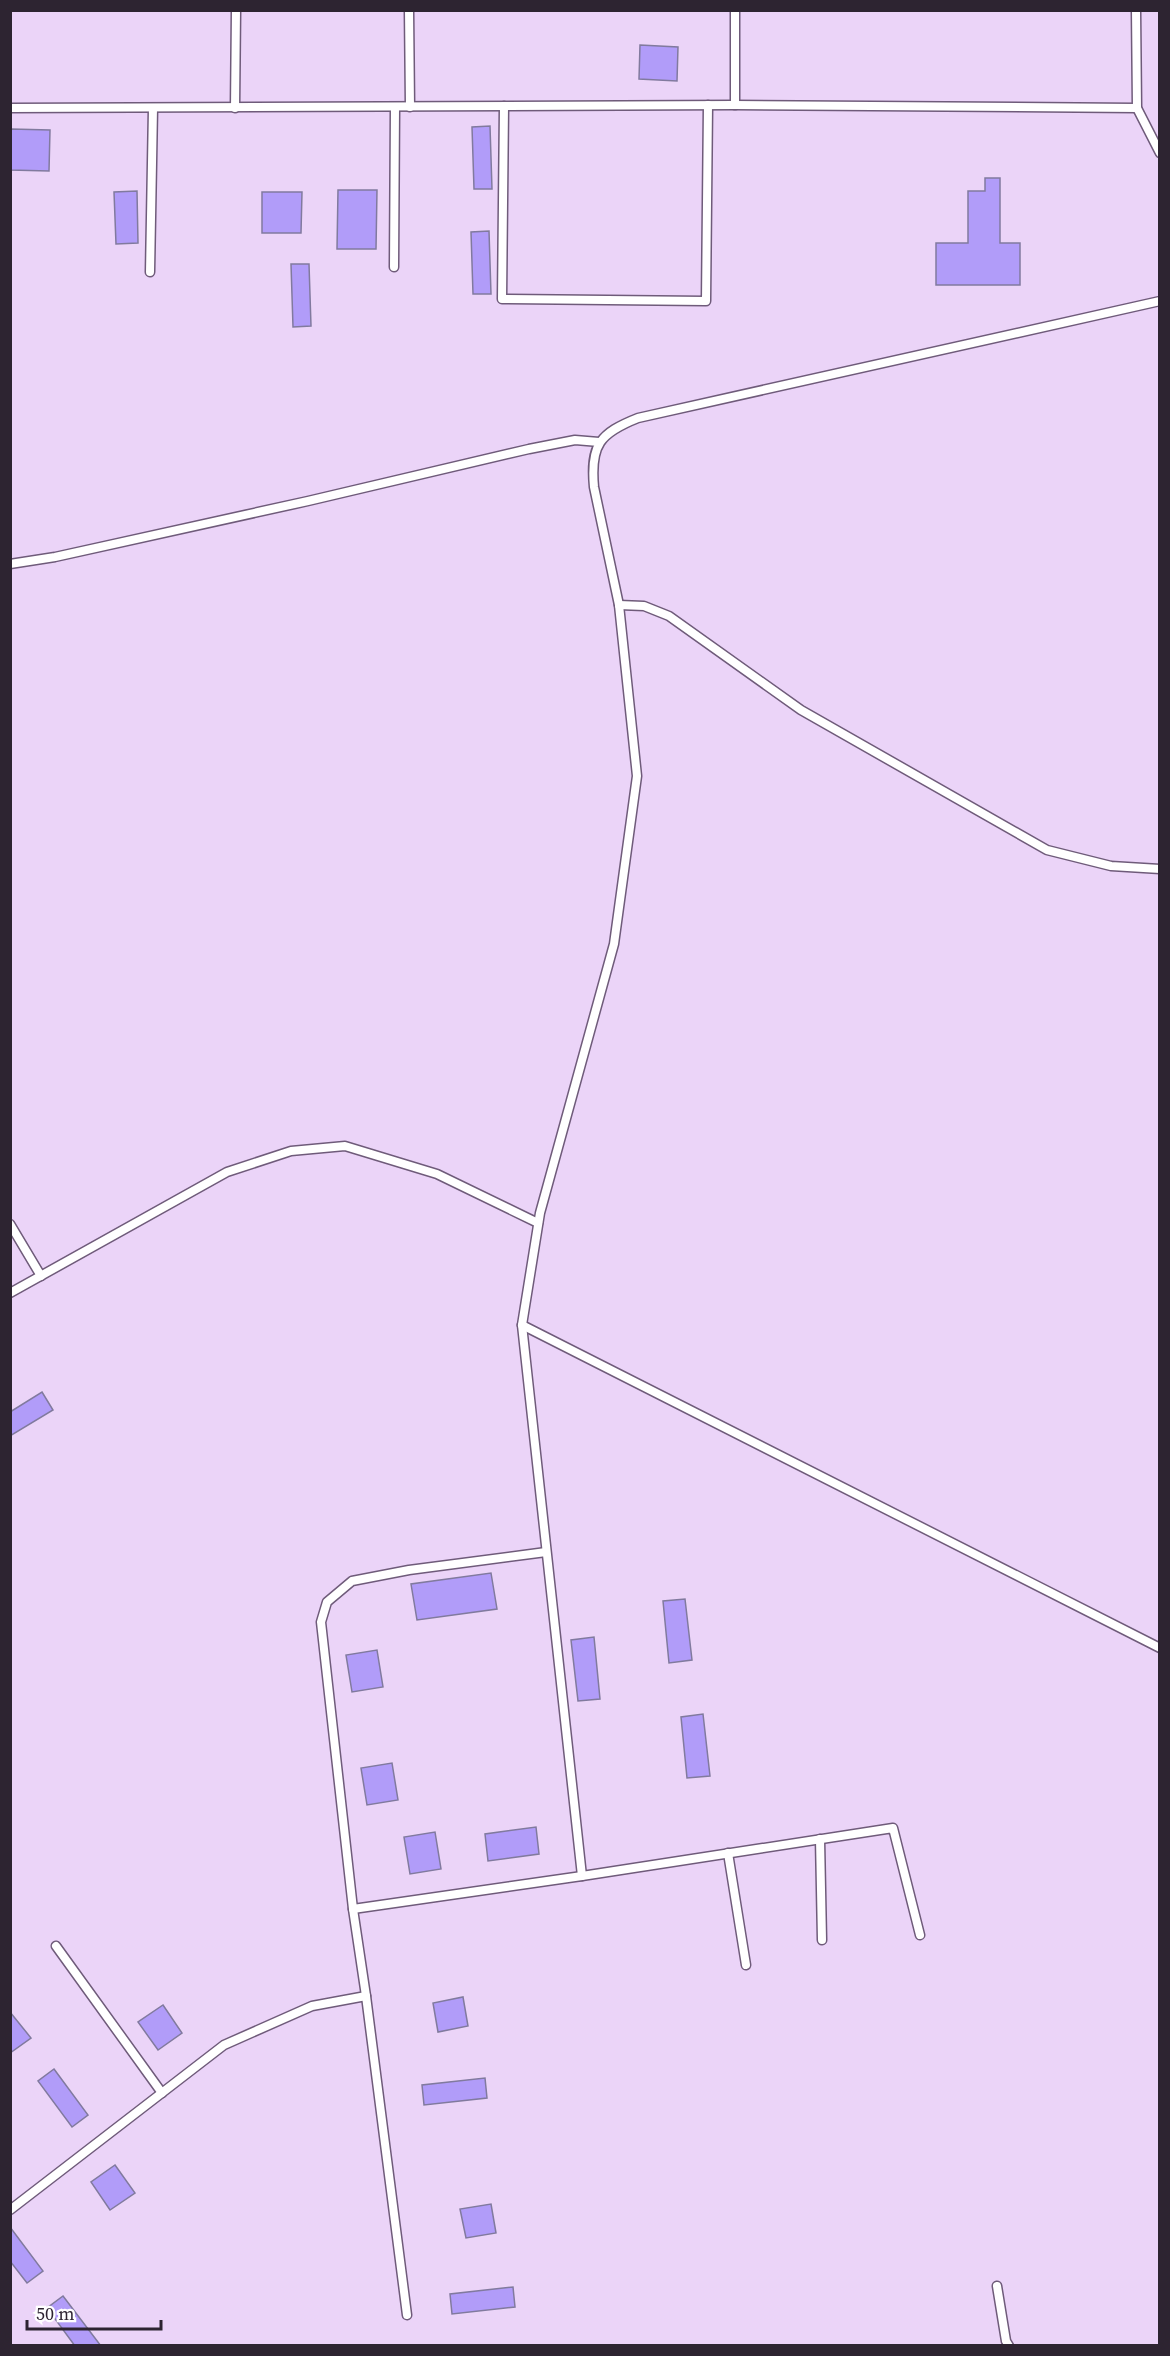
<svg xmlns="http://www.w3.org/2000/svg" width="1170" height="2356" font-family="'Source Serif 4',serif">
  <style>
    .building { fill: #b19cf9; stroke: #817a9e; stroke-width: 1.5 }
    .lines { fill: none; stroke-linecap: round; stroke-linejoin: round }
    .lane-casing { stroke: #6f5b7a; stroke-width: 11 }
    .lane { stroke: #fff; stroke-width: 8 }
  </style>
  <rect width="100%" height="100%" fill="#ebd4f8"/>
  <g class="building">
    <polygon points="640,45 678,47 677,81 639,79"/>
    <polygon points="490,126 492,189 474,189 472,127"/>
    <polygon points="11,129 50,130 49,171 10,170"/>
    <polygon points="985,178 1000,178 1000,243 1020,243 1020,285 936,285 936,243 968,243 968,191 985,191"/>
    <polygon points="338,190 377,190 376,249 337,249"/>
    <polygon points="137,191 138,243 116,244 114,192"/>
    <polygon points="262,192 302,192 301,233 262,233"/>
    <polygon points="489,231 491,294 473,294 471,232"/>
    <polygon points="291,264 309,264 311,326 293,327"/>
    <polygon points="42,1392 53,1410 10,1436 10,1412"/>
    <polygon points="491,1573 497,1609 417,1620 411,1584"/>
    <polygon points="685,1599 692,1660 669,1663 663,1601"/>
    <polygon points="594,1637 600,1699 578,1701 571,1640"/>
    <polygon points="377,1650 383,1687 352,1692 346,1655"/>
    <polygon points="703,1714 710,1776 687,1778 681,1717"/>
    <polygon points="392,1763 398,1800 367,1805 361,1768"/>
    <polygon points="536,1827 539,1854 488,1861 485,1834"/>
    <polygon points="435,1832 441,1869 410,1874 404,1837"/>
    <polygon points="463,1997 468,2026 438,2032 433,2003"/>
    <polygon points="163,2005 182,2033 158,2050 138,2022"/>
    <polygon points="10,2012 31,2038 10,2053"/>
    <polygon points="54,2069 88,2115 72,2127 38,2081"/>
    <polygon points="485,2078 487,2098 424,2105 422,2085"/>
    <polygon points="115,2165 135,2193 110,2210 91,2182"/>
    <polygon points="491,2204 496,2233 466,2238 460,2209"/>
    <polygon points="10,2227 43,2271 27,2283 10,2261"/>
    <polygon points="513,2287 515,2307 452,2314 450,2294"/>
    <polygon points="63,2296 101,2346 75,2346 47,2308"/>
  </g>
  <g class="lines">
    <g class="lane-casing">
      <g id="lane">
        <polyline points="409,10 410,107"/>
        <polyline points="735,10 735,105"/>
        <polyline points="1136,10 1137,108 1160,153"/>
        <polyline points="504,106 502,299 706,301 708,105"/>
        <polyline points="10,108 735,105 1137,108"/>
        <polyline points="235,108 236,10"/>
        <polyline points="394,267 395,107"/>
        <polyline points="150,272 153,108"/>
        <polyline points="10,564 55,557 308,501 529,449 575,440 599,442"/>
        <polyline points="619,605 644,606 669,616 801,710 1047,850 1111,866 1160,869"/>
        <polyline points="10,1224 41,1276"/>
        <polyline points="10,1293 227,1172 291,1151 345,1146 437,1174 538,1223"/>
        <polyline points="522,1325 1160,1648"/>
        <polyline points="546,1552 409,1570 352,1581 327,1602 321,1622 353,1909 582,1876 893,1828 920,1935"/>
        <polyline points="820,1839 822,1940"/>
        <polyline points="728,1853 746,1965"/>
        <path d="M582 1876 522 1325 540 1213 614 944 637 776 619 605 594 487C590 445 600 433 638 418L1160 301"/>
        <polyline points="56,1946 162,2093"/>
        <polyline points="366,1996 407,2315"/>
        <polyline points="10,2210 224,2045 312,2006 366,1996 353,1909"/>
        <polyline points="997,2286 1006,2341 1009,2346"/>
      </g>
    </g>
    <use href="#lane" class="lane"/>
  </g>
  <rect width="1170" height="2356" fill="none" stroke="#2d2431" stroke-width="24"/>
  <path d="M27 2320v9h134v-9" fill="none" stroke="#2d2431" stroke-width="3"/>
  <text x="36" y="2320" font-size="18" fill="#2d2431" stroke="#ffffff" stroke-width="4.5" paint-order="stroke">50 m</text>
</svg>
